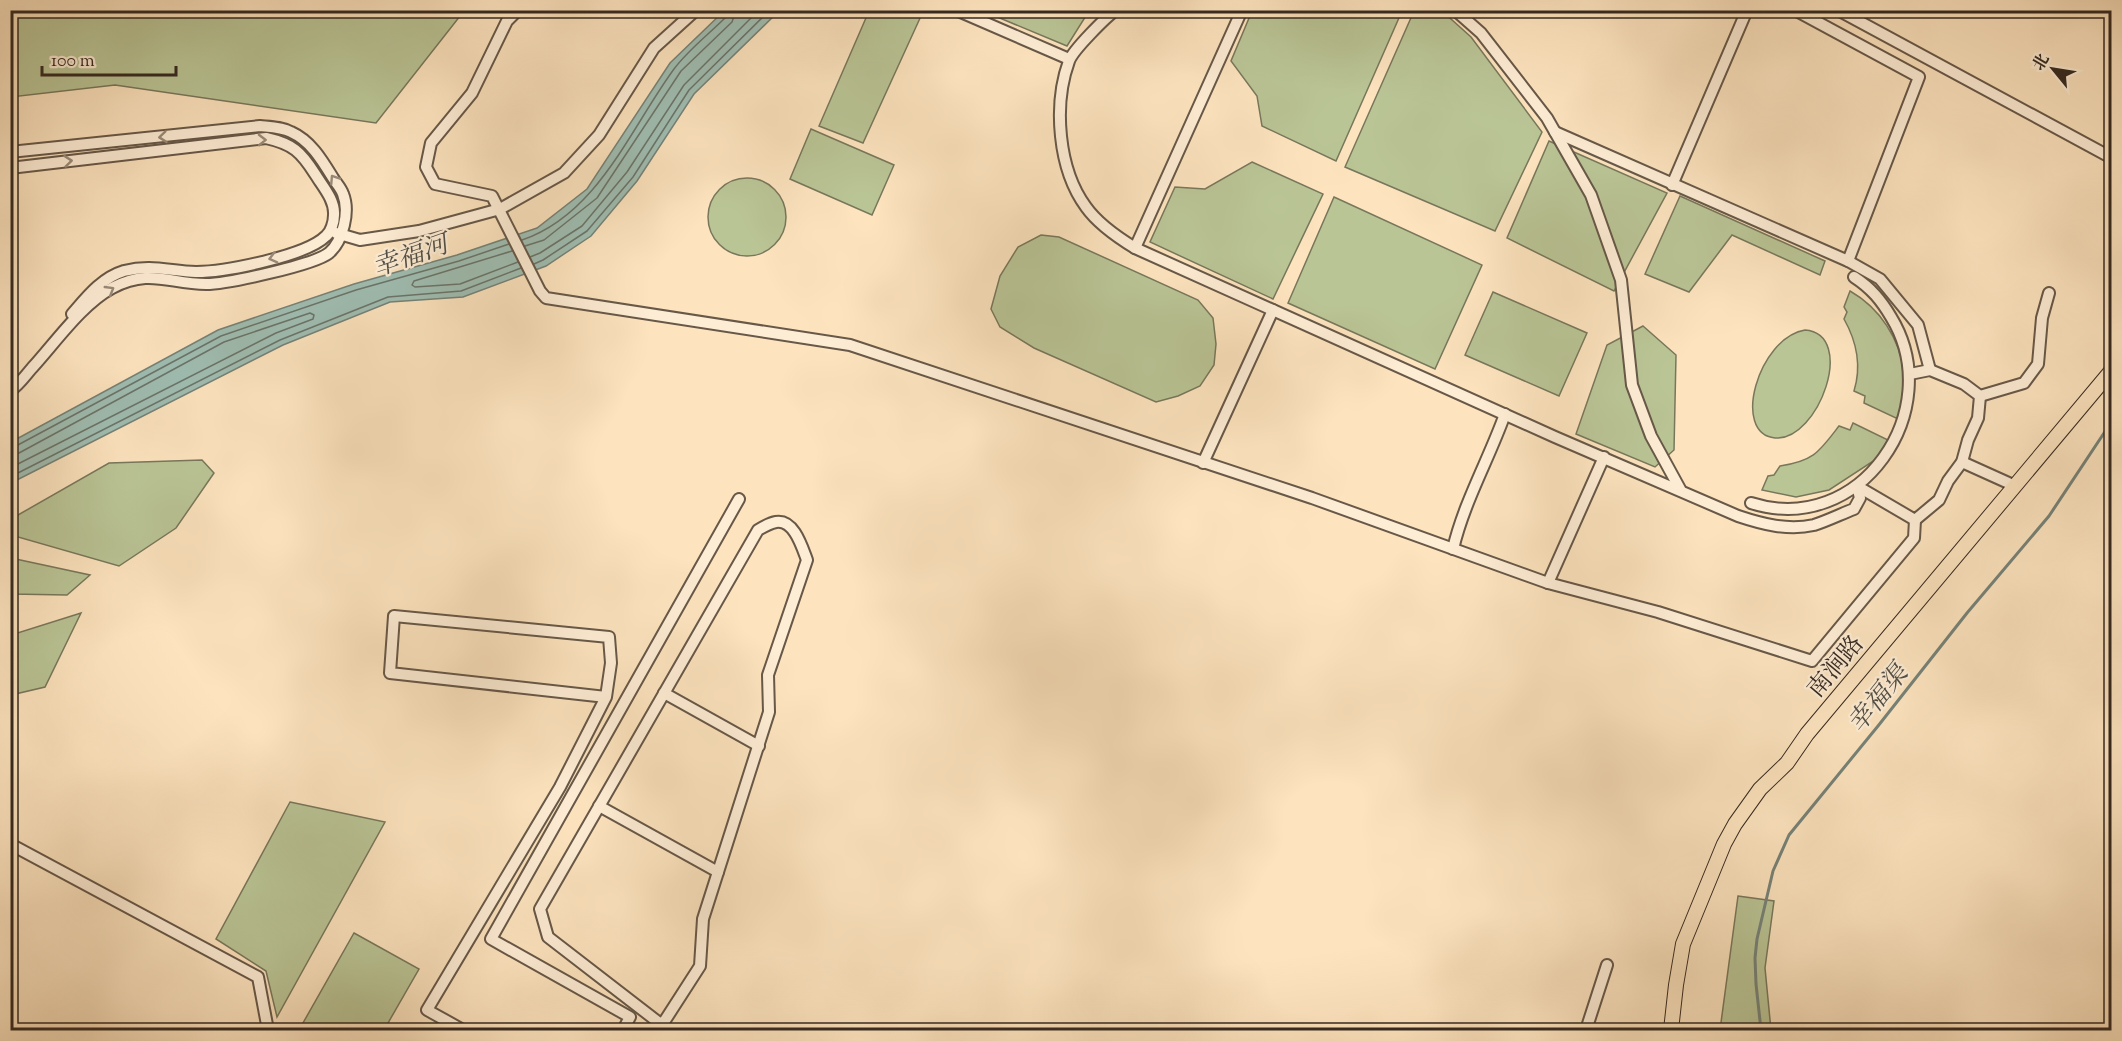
<svg xmlns="http://www.w3.org/2000/svg" width="2122" height="1041" font-family="'Sorts Mill Goudy','Noto Serif SC',serif">
  <style>
    .green { fill: #bac596; stroke: #78775b; stroke-width: 1.5 }
    .water { fill: #9fbeb3; stroke: #758278; stroke-width: 1.5 }
    .lines { fill: none; stroke-linecap: round; stroke-linejoin: round }
    .shore { stroke: #6a746a; stroke-width: 1.5 }
    .stream { stroke: #758278; stroke-width: 3 }
    .minor-casing { stroke: #675848; stroke-width: 14 }
    .major-casing { stroke: #352920; stroke-width: 16 }
    .minor { stroke: #feedd5; stroke-width: 10 }
    .major { stroke: #fde4bf; stroke-width: 14 }
    .oneway { stroke: #9a8b7a }
    .labels { text-anchor: middle; stroke-width: 4.5; stroke-linejoin: round; paint-order: stroke }
    .street-label { font-size: 24px; fill: #352920; stroke: #feedd5 }
    .water-label { font-size: 26px; font-style: italic; fill: #504e45; stroke: #feedd5 }
  </style>
  <rect width="100%" height="100%" fill="#fde4bf"/>
  <filter id="stains"><feTurbulence type="fractalNoise" baseFrequency=".00333" numOctaves="4"/><feColorMatrix values="0 0 0 0 .2 0 0 0 0 .09 0 0 0 0 .02 0 0 0 .5 -.17"/></filter>
  <radialGradient id="worn" r=".72"><stop offset=".6" stop-color="#630" stop-opacity="0"/><stop offset="1" stop-color="#630" stop-opacity=".3"/></radialGradient>
  <g class="green">
    <polygon points="10,11 11,10 464,11 376,123 115,85 11,97"/>
    <polygon points="869,11 909,11 921,16 863,143 819,126"/>
    <polygon points="983,11 1089,11 1067,46"/>
    <polygon points="1252,11 1402,11 1336,161 1262,126 1257,96 1231,61"/>
    <polygon points="1414,11 1442,11 1471,37 1542,132 1495,231 1345,167"/>
    <polygon points="811,129 894,165 872,215 790,179"/>
    <polygon points="1549,141 1667,193 1614,291 1507,238"/>
    <polygon points="1252,162 1323,194 1273,299 1150,242 1175,187 1205,189"/>
    <circle cx="747" cy="217" r="39"/>
    <polygon points="1680,196 1825,261 1820,275 1732,235 1689,292 1645,274"/>
    <polygon points="1334,197 1482,265 1435,369 1288,303"/>
    <polygon points="1041,235 1059,237 1198,300 1213,318 1216,344 1214,365 1200,386 1178,396 1156,402 1034,348 1000,327 991,309 1000,276 1018,247"/>
    <path d="M1850 291C1880 308 1900 339 1904 373 1906 389 1901 404 1898 419L1864 403 1865 396 1854 391C1862 365 1857 342 1844 319L1847 312 1844 307Z"/>
    <polygon points="1493,292 1587,333 1559,396 1465,355"/>
    <polygon points="1643,326 1676,355 1674,450 1655,467 1576,434 1607,345"/>
    <path d="M1805 330C1857 334 1819 441 1775 438 1731 434 1758 338 1805 330Z"/>
    <path d="M1853 423 1888 440 1875 460 1829 490 1796 497 1762 490 1768 476 1774 475 1780 466C1814 461 1819 452 1839 426L1850 430Z"/>
    <polygon points="202,460 214,473 176,528 119,566 11,535 11,519 109,463"/>
    <polygon points="11,558 90,575 67,595 11,594"/>
    <polygon points="81,613 45,687 11,695 11,635"/>
    <polygon points="290,802 385,822 277,1017 266,971 216,939"/>
    <polygon points="1738,896 1774,901 1765,968 1771,1030 1720,1030"/>
    <polygon points="354,933 419,969 384,1030 299,1030"/>
  </g>
  <polygon class="water" points="724,11 779,11 694,94 637,181 591,236 546,266 463,297 390,302 283,345 11,483 11,442 218,330 354,284 457,255 537,228 587,189 670,63"/>
  <g class="lines">
    <g class="shore">
      <path d="M522 240C598 214 630 129 674 69 688 50 709 34 726 17L728 10"/>
      <polyline points="525,246 544,240 597,198 681,71 732,22 736,10"/>
      <polyline points="512,251 414,281 412,285 415,287 460,284 518,262"/>
      <polyline points="530,257 540,253 582,226 627,172 684,85 759,10"/>
      <polyline points="534,264 543,260 587,231 633,177 689,90 770,10"/>
      <polyline points="10,447 16,446 221,336 356,290 459,261 509,244"/>
      <polyline points="10,455 19,453 224,342 310,313 314,315 313,319 276,333 10,468"/>
      <polyline points="10,477 280,340 388,297 461,291 521,268"/>
    </g>
    <polyline class="stream" points="1761,1030 1756,984 1755,958 1757,939 1773,871 1789,835 1878,726 1967,613 2049,516 2112,421"/>
    <g class="minor-casing">
      <g id="minor">
        <polyline points="518,10 507,21 472,93 431,143 426,167 435,184 492,196 540,291 546,298 850,345 1312,498 1548,583 1658,612 1812,661 1914,538 1915,520"/>
        <polyline points="956,10 1069,59"/>
        <path d="M1116 10C1106 17 1073 50 1069 61 1053 105 1058 169 1086 207 1098 224 1117 237 1135 248L1555 437 1738 516C1762 524 1788 531 1814 525 1827 521 1841 514 1854 509L1860 498 1857 486"/>
        <polyline points="1455,10 1481,33 1547,118 1591,195 1621,280 1632,385 1651,436 1680,489"/>
        <polyline points="1795,10 1919,77 1848,261"/>
        <polyline points="1838,10 2112,158"/>
        <polyline points="1555,132 1848,261 1880,279 1918,325 1930,370"/>
        <path d="M10 152 260 126C271 127 282 127 291 132 311 141 322 160 333 178 336 183 341 188 343 194 350 211 343 241 329 253 314 265 226 284 206 284 169 284 150 268 112 288 82 304 55 343 32 368 25 376 19 385 10 391"/>
        <path d="M10 168 266 138C293 144 301 152 315 174 323 187 335 200 334 215 334 222 331 232 326 236 306 256 225 272 196 272 169 271 151 264 124 271 101 278 86 298 72 314"/>
        <polyline points="1672,185 1747,10"/>
        <polyline points="336,233 360,240 419,231 500,209 564,173 599,135 654,48 696,10"/>
        <polyline points="1135,248 1242,10"/>
        <polyline points="1980,396 2024,383 2038,364 2042,318 2049,293"/>
        <polyline points="1962,462 2013,485"/>
        <polyline points="1203,463 1273,310"/>
        <polyline points="1857,486 1915,520 1939,500 1948,481 1962,462 1968,440 1978,418 1980,396 1964,384 1930,370 1910,374"/>
        <path d="M1751 503C1860 538 1948 410 1891 317 1881 300 1871 288 1854 277"/>
        <path d="M1453 549C1464 502 1489 459 1505 414"/>
        <polyline points="1548,583 1604,457"/>
        <polyline points="664,693 759,746"/>
        <polyline points="599,806 718,872"/>
        <polyline points="10,844 258,977 268,1030"/>
        <polyline points="463,1030 427,1010 560,787 606,697 611,663 609,637 394,616 390,673 606,697"/>
        <polyline points="623,1030 630,1017 491,939 739,499"/>
        <path d="M660 1030 662 1025 700 966 703 919 769 712 768 675 807 560C802 547 794 519 776 522 770 523 763 527 758 530L540 909 548 937 662 1025"/>
        <polyline points="1586,1030 1607,965"/>
      </g>
    </g>
    <g class="major-casing">
      <polyline id="major" points="1671,1030 1676,985 1683,944 1724,844 1735,824 1760,789 1787,763 1807,734 2112,370"/>
    </g>
    <use href="#minor" class="minor"/>
    <use href="#major" class="major"/>
  </g>
  <defs><path id="oneway-chevron" d="M-2-3.5L2.5 0L-2 3.5" fill="none" stroke-width="1.6" stroke-linecap="round" stroke-linejoin="round" transform="scale(1.5)"/></defs>
  <g class="oneway">
    <use href="#oneway-chevron" transform="translate(163 137) rotate(174)"/>
    <use href="#oneway-chevron" transform="translate(262 140) rotate(-1)"/>
    <use href="#oneway-chevron" transform="translate(68 161) rotate(-6)"/>
    <use href="#oneway-chevron" transform="translate(334 179) rotate(-123)"/>
    <use href="#oneway-chevron" transform="translate(273 258) rotate(165)"/>
    <use href="#oneway-chevron" transform="translate(110 290) rotate(-31)"/>
  </g>
  <g class="labels">
    <g class="street-label">
      <text transform="translate(1835 666) rotate(-50)" y="8">南涧路</text>
    </g>
    <g class="water-label">
      <text transform="translate(410 255) rotate(-19)" y="9">幸福河</text>
      <text transform="translate(1877 698) rotate(-51)" y="9">幸福渠</text>
    </g>
  </g>
  <rect width="2122" height="1041" fill="none" stroke="#fde4bf" stroke-width="36"/>
  <rect x="12" y="12" width="2098" height="1017" fill="none" stroke="#352920" stroke-width="3"/>
  <rect x="18" y="18" width="2086" height="1005" fill="none" stroke="#352920" stroke-width="1.5"/>
  <g transform="translate(2053 69) rotate(300)" stroke="#feedd5" stroke-width="4.5" paint-order="stroke">
  <path d="M0-4.5L10 22L0 15L-10 22Z" fill="#352920"/>
  <text y="-9" font-size="16" font-weight="bold" text-anchor="middle" fill="#352920">北</text>
  </g>
  <path d="M42 66v9h134v-9" fill="none" stroke="#352920" stroke-width="3"/>
  <text x="51" y="66" font-size="18" fill="#352920" stroke="#feedd5" stroke-width="4.5" paint-order="stroke">100 m</text>
  <rect width="100%" height="100%" filter="url(#stains)"/>
  <rect width="100%" height="100%" fill="url(#worn)"/>
</svg>
